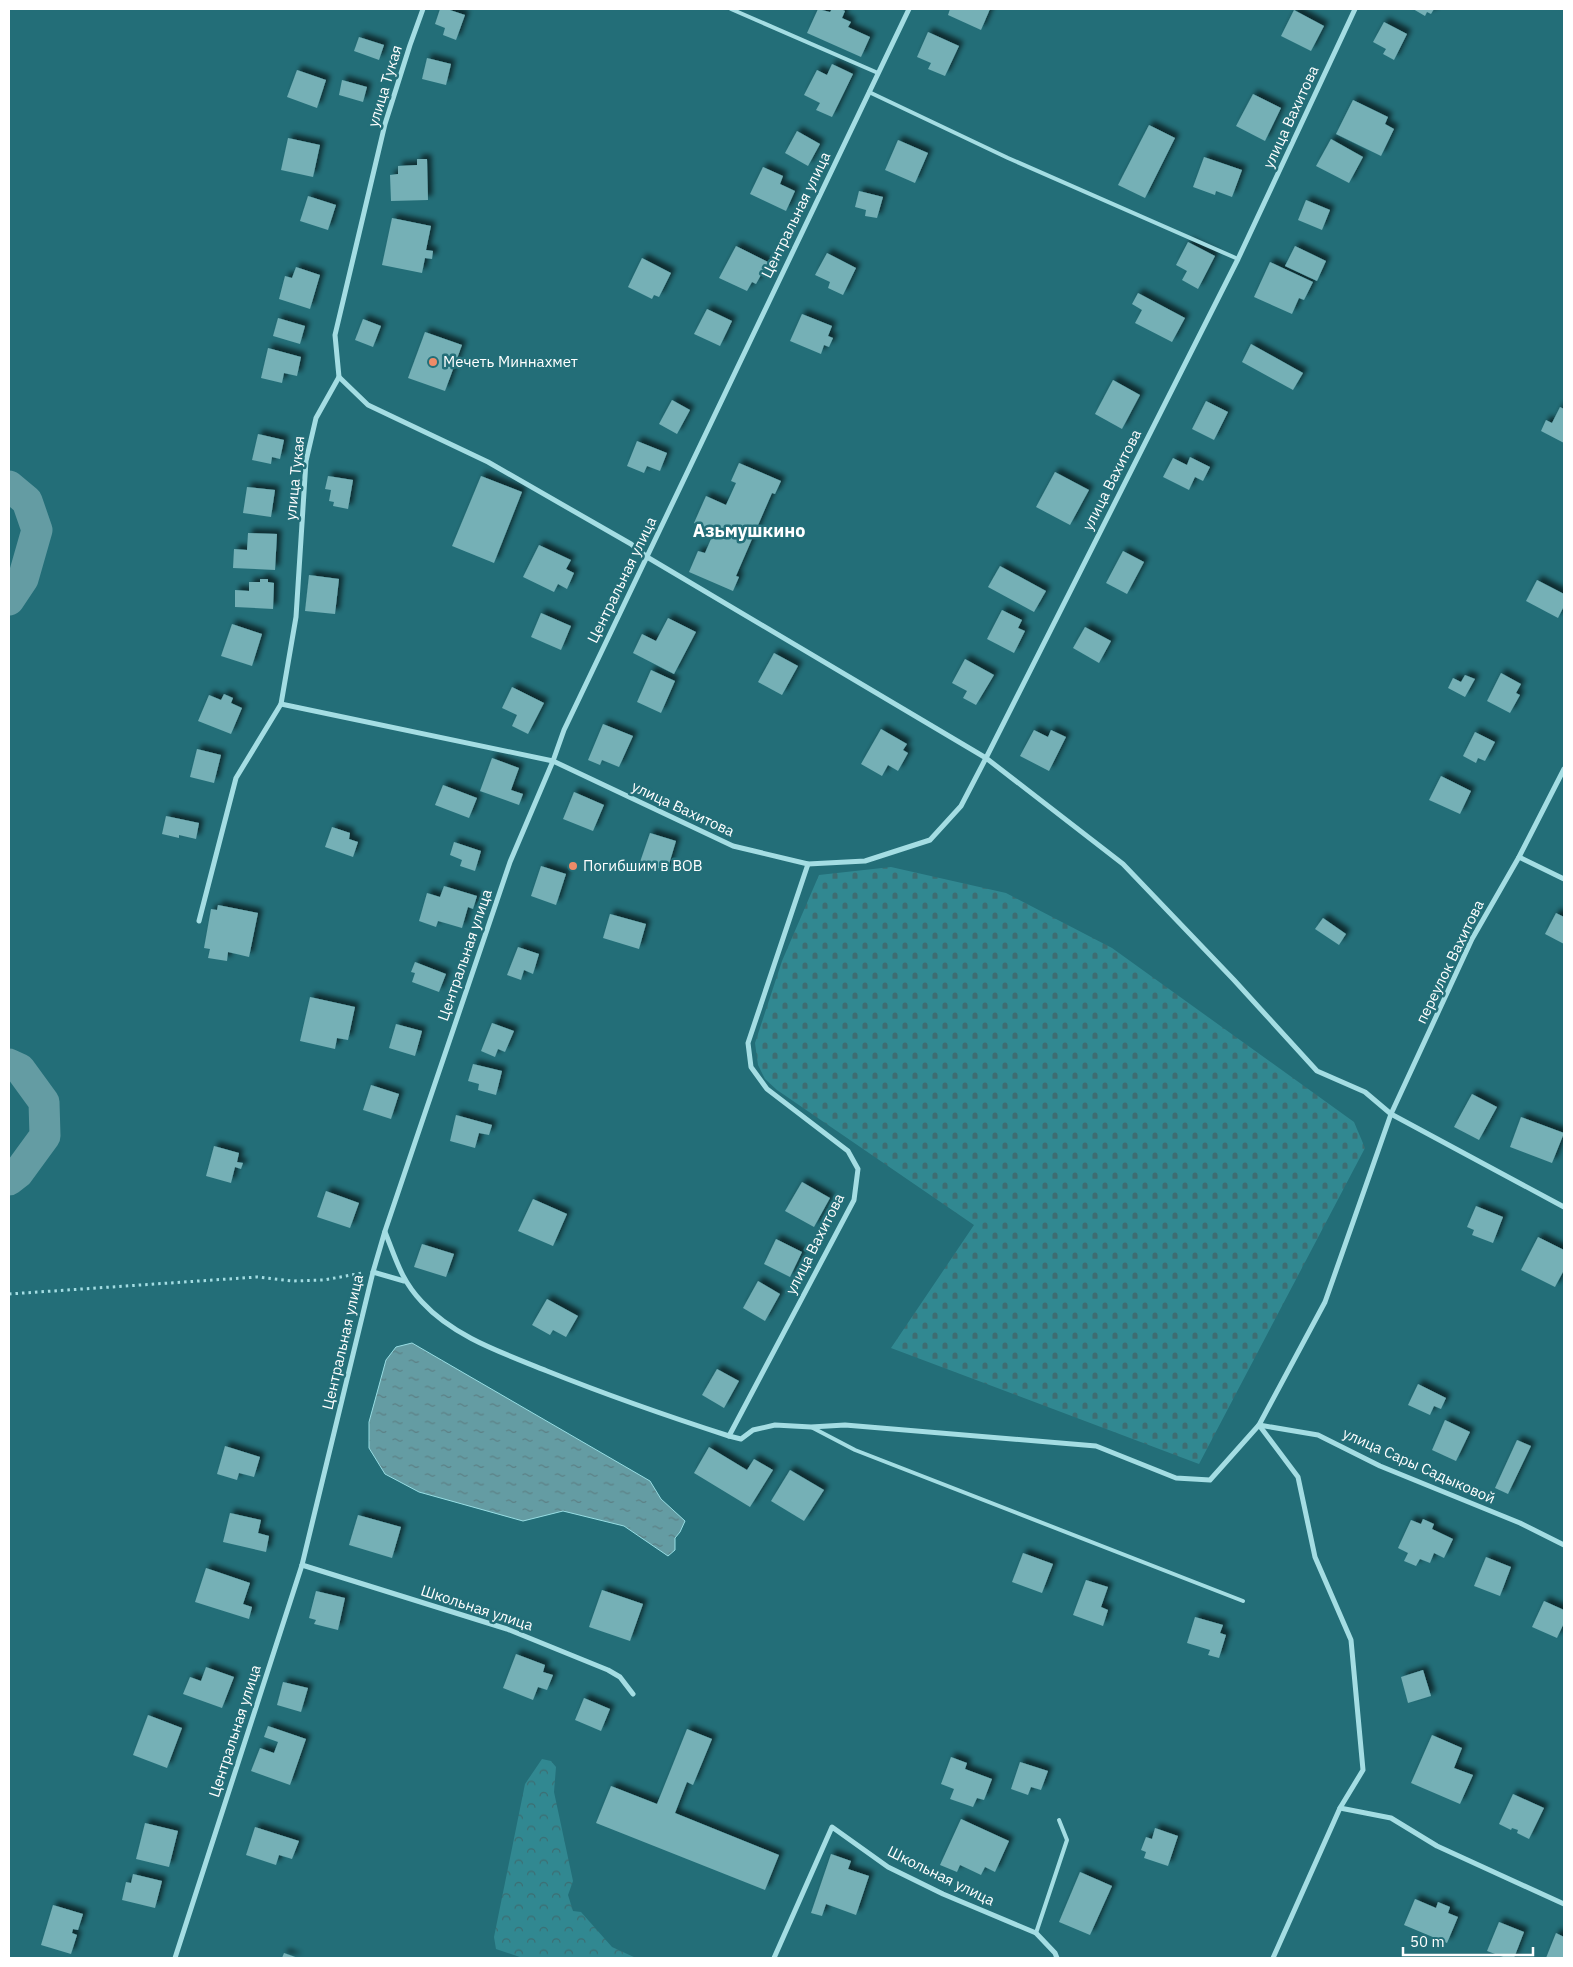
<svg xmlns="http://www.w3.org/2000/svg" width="1573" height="1967" font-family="'IBM Plex Sans',sans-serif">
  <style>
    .forest { fill: url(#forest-crowns) }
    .cemetery { fill: url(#cemetery-stones) }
    .water { fill: url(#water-ripples); stroke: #98dee4 }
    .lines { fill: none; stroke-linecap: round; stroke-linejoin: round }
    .river { stroke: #649ca3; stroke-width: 31 }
    .building { fill: #74b0b6; filter: url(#shadow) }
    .path { stroke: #a4dde3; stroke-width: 3; stroke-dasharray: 2.5 4; stroke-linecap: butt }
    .lane { stroke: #a4dde3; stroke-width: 4 }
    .street { stroke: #a4dde3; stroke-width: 5 }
    .poi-dot { fill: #ee8b68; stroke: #236e78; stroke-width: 2 }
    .labels { text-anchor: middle; stroke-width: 5; stroke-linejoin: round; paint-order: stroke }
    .street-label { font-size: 15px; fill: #fff; stroke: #236e78 }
    .poi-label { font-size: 15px; fill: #fff; stroke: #236e78; text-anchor: start }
    .quarter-label { font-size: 18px; font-weight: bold; fill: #fff; stroke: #236e78 }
  </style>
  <defs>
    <pattern id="forest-crowns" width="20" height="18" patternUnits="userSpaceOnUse" patternTransform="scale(1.25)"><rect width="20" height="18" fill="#318891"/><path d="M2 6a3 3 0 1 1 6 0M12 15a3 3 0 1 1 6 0" fill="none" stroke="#3d6d72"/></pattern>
    <pattern id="cemetery-stones" width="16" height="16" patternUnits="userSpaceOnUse" patternTransform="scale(1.25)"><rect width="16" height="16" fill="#318891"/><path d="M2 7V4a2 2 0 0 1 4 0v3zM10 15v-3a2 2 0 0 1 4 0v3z" fill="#3d6d72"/></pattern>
    <pattern id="water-ripples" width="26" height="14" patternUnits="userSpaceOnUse" patternTransform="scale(1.25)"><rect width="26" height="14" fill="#649ca3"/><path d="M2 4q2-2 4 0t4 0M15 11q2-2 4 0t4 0" fill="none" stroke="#5c8085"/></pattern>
    <filter id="shadow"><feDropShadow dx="4.5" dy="-4.5" stdDeviation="2.5" flood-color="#0009"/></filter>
  </defs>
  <rect width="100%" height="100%" fill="#236e78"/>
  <polygon class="forest" points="542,1759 551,1761 556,1767 554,1792 573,1881 568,1895 573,1911 581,1912 612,1947 636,1958 523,1958 496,1949 494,1937 525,1784"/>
  <polygon class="cemetery" points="891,867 1006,893 1112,948 1354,1122 1365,1148 1199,1464 891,1348 974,1225 777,1090 765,1079 758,1065 755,1043 782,961 819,875"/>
  <polygon class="water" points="412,1343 650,1481 661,1499 685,1521 680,1532 675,1538 675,1550 668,1556 624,1526 563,1511 523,1521 419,1492 385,1474 369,1448 369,1422 386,1360 396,1347"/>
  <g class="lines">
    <g class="river">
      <polyline points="9,486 27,501 37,530 23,579 9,600"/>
      <polyline points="9,1064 20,1069 44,1102 45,1136 18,1173 9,1180"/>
    </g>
  </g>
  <g class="building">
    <polygon points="440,9 447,9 465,15 456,40 443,35 445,28 435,24"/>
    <polygon points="818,9 830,12 832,9 841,9 845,11 842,18 851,22 848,27 870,37 861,57 807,33"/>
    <polygon points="950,9 990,9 981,30 948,15"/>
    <polygon points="1413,9 1434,9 1431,14 1427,12 1425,16"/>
    <polygon points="1294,10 1324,26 1311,51 1281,36"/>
    <polygon points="1384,22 1407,34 1394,60 1383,54 1386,49 1373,42"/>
    <polygon points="928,32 959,46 945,76 928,69 931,63 917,57"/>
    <polygon points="359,37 384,45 379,60 354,51"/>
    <polygon points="427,58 451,64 446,85 422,79"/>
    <polygon points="832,64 853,74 832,117 816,110 820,103 804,95 817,70 827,75"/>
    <polygon points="297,70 326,80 317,108 287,97"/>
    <polygon points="342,80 367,87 363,102 339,95"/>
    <polygon points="1253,94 1281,108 1265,141 1236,126"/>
    <polygon points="1353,100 1388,117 1385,124 1394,129 1381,156 1336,134"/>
    <polygon points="1149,125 1175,138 1145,198 1118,185"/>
    <polygon points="797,131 820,144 808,166 785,153"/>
    <polygon points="288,138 320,145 313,177 281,170"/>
    <polygon points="1331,139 1363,157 1349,183 1316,166"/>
    <polygon points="898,140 928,153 915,183 885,170"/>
    <polygon points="1204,157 1242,170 1232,197 1216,191 1215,195 1193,187"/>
    <polygon points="417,159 427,159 428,200 391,201 390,175 398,174 398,166 417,165"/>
    <polygon points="763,167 783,176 780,184 795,191 786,211 750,194"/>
    <polygon points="859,191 883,197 877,218 865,216 866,210 855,207"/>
    <polygon points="308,196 336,205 328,230 300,221"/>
    <polygon points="1306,200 1330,210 1322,230 1298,220"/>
    <polygon points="392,218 431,226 426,250 433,251 432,259 425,258 422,273 382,265"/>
    <polygon points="1188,242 1215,256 1198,289 1182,280 1187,271 1176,265"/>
    <polygon points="736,246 768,262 756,284 752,282 747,291 719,278"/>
    <polygon points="1295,246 1326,261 1317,281 1285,266"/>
    <polygon points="827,253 856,268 843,295 828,288 830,282 815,275"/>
    <polygon points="642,258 671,273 659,297 654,295 652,299 628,287"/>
    <polygon points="1270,262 1313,282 1304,300 1299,298 1292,314 1254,297"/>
    <polygon points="296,267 320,275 310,309 279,299 285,276 292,278"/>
    <polygon points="1138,293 1185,318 1172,342 1135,323 1142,310 1132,304"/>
    <polygon points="707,309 732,321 720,346 694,334"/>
    <polygon points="802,314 832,326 828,336 833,338 829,347 824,345 821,354 790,341"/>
    <polygon points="278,318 305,326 300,344 273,336"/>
    <polygon points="363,319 381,326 373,347 355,340"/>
    <polygon points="425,332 462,345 445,391 408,378"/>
    <polygon points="1251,344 1303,373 1293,390 1242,362"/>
    <polygon points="268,348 301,357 297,376 284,373 282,383 261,378"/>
    <polygon points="1113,380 1140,395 1122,429 1095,414"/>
    <polygon points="672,400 690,410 677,434 659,424"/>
    <polygon points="1206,401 1228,412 1214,440 1192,429"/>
    <polygon points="1560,407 1564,409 1564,443 1541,431 1546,420 1552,423"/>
    <polygon points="258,434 284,440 280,459 272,457 271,464 252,460"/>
    <polygon points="637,441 667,453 660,471 647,466 644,473 627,466"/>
    <polygon points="1190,457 1210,467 1203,481 1195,477 1189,490 1163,477 1173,458 1187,465"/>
    <polygon points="739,463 781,481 775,494 772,493 736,576 739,577 733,591 689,572 698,551 705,553 714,532 694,523 706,496 726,505 736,483 731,481"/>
    <polygon points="1055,472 1089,490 1070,525 1036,507"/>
    <polygon points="328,476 353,480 348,509 333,506 334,502 329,501 331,490 325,489"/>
    <polygon points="481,476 522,492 494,563 452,546"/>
    <polygon points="247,487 275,490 271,517 243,513"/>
    <polygon points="248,533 277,534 275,570 233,568 234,549 247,550"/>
    <polygon points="539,545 571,560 566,569 574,573 567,589 558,584 554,592 523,577"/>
    <polygon points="1123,551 1144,562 1127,594 1106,583"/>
    <polygon points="1000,566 1046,591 1034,612 988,587"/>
    <polygon points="309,575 339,579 335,614 305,611"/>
    <polygon points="260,579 268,579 268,582 274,583 273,609 235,607 235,590 249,591 249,582 260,582"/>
    <polygon points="1537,580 1564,594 1564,606 1558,618 1526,601"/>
    <polygon points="1002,610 1022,620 1018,628 1025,631 1014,653 987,639"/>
    <polygon points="541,613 571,626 561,650 531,637"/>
    <polygon points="668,618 696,632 674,674 633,653 642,634 656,641"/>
    <polygon points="232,624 262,634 252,666 221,656"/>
    <polygon points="1085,627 1111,641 1099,663 1073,648"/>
    <polygon points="774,653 798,666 782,695 758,682"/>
    <polygon points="965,659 994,675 976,705 963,698 967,691 952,683"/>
    <polygon points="651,670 675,681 661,713 637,702"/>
    <polygon points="1501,673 1521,684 1516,693 1520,695 1510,713 1487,701"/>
    <polygon points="1465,675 1475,679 1465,697 1448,688 1453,678 1461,682"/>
    <polygon points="512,687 544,703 528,734 512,726 517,715 502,708"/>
    <polygon points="224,694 233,698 231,703 242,708 231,734 198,721 209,695 221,700"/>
    <polygon points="603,724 633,736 619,767 602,760 600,765 588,760"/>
    <polygon points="881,729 907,744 903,750 908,753 898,771 888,765 882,776 861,764"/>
    <polygon points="1034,730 1048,737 1051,730 1066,737 1049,771 1020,756"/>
    <polygon points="1475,732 1495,742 1485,761 1478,758 1476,763 1463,756"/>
    <polygon points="197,749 221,755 214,783 190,777"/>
    <polygon points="492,758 519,768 511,790 523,794 519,805 480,791"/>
    <polygon points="1441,776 1471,791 1460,814 1429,800"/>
    <polygon points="443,785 477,798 469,818 435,805"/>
    <polygon points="574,792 604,805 593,831 563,819"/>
    <polygon points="166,816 199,823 196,839 179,835 179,838 162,834"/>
    <polygon points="332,827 350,833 349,839 358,842 353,857 325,847"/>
    <polygon points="650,833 676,841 667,871 640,862"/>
    <polygon points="454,842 481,851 475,871 460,866 462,860 450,855"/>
    <polygon points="541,866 566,874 556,905 531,896"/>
    <polygon points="444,886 477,896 473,909 468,907 462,928 438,921 436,927 419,921 427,893 440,897"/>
    <polygon points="218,905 258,913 249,957 228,952 227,961 208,958 210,949 204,948 211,909 217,910"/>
    <polygon points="1556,913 1564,917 1564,944 1545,934"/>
    <polygon points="610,914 646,924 639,949 603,938"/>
    <polygon points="1323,918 1346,934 1339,945 1315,929"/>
    <polygon points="518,947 539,954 533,974 524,970 521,980 507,975"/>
    <polygon points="415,962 446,974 439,992 412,982 415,973 411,972"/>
    <polygon points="310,997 355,1007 348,1040 337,1038 335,1049 300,1041"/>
    <polygon points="492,1023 514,1031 505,1052 498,1049 495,1057 481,1051"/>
    <polygon points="396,1024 422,1031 415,1056 389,1048"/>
    <polygon points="473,1064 502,1071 496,1095 478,1090 479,1084 468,1081"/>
    <polygon points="371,1085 399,1094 391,1119 363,1110"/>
    <polygon points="1472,1094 1497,1107 1479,1140 1454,1127"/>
    <polygon points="456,1115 492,1125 489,1135 479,1133 475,1148 450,1141"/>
    <polygon points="1521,1117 1564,1133 1552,1163 1510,1147"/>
    <polygon points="214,1146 239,1153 237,1162 243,1163 241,1169 235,1167 231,1183 206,1176"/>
    <polygon points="802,1182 830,1198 814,1227 785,1211"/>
    <polygon points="326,1191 359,1203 350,1228 317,1217"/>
    <polygon points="533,1199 567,1214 553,1246 518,1231"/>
    <polygon points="1476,1206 1503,1217 1493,1243 1472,1235 1474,1230 1467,1227"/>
    <polygon points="1538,1237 1564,1250 1564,1270 1555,1287 1521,1270"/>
    <polygon points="776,1239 802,1252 790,1277 764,1264"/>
    <polygon points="422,1244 454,1254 446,1277 414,1267"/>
    <polygon points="758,1281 780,1294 765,1321 743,1308"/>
    <polygon points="547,1299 578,1316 566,1337 553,1330 550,1335 532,1325"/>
    <polygon points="717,1369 739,1381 724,1408 702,1395"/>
    <polygon points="1418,1384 1446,1398 1441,1409 1434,1406 1430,1415 1408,1405"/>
    <polygon points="1445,1420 1470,1432 1456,1461 1432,1450"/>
    <polygon points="1517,1440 1531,1446 1508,1494 1495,1488"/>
    <polygon points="225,1446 260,1457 254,1477 239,1473 237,1480 217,1474"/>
    <polygon points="709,1447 747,1470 754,1459 773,1470 750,1507 694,1473"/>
    <polygon points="790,1470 824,1490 804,1521 771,1501"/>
    <polygon points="230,1513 261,1520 258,1533 269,1536 266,1552 223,1542"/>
    <polygon points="358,1515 401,1527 392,1558 349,1545"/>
    <polygon points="1423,1519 1434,1524 1432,1529 1453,1539 1444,1558 1434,1553 1430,1563 1420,1559 1416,1566 1404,1561 1408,1553 1398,1548 1411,1520 1421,1524"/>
    <polygon points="1023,1553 1053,1564 1042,1593 1012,1582"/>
    <polygon points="1486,1557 1511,1567 1500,1596 1474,1586"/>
    <polygon points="206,1568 250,1583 243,1604 252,1607 249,1619 195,1602"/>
    <polygon points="1086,1580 1108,1587 1101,1607 1108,1610 1103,1626 1073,1615"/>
    <polygon points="602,1590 643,1604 630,1641 589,1627"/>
    <polygon points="316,1591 345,1598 338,1630 314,1624 316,1620 309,1618"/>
    <polygon points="1544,1601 1564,1610 1564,1623 1557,1638 1532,1627"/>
    <polygon points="1195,1617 1223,1625 1220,1633 1226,1635 1219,1658 1208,1655 1210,1650 1187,1643"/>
    <polygon points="516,1654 545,1665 543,1672 553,1675 547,1690 538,1687 533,1700 503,1688"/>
    <polygon points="206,1667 234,1677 222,1708 183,1694 190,1677 201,1681"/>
    <polygon points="1423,1670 1431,1696 1408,1703 1401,1677"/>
    <polygon points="283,1682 308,1688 301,1712 277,1705"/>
    <polygon points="584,1698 610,1709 601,1731 575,1720"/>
    <polygon points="148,1715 182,1728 167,1768 133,1755"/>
    <polygon points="268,1726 306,1739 290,1785 251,1771 260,1748 274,1753 278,1742 264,1737"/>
    <polygon points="687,1729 712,1739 693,1785 687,1782 675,1813 779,1855 765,1890 596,1823 611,1786 657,1804"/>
    <polygon points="1432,1735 1462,1748 1454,1768 1473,1775 1460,1804 1411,1783"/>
    <polygon points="951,1757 967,1763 965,1769 992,1779 984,1800 977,1798 973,1807 950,1799 954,1789 941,1784"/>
    <polygon points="1020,1762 1048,1771 1041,1790 1031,1787 1028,1795 1011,1789"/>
    <polygon points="1513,1794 1544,1808 1529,1839 1517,1833 1518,1830 1512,1828 1511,1830 1499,1824"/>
    <polygon points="961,1819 1009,1841 995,1872 985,1867 981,1875 960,1865 957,1872 940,1865"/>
    <polygon points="145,1823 178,1831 169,1867 136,1859"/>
    <polygon points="255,1827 299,1841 292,1859 279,1855 276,1865 246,1855"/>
    <polygon points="1155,1828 1178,1836 1168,1866 1144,1858 1146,1852 1141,1850 1146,1837 1152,1839"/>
    <polygon points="831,1854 851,1861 848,1869 869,1876 856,1915 826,1904 822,1916 811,1913"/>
    <polygon points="1080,1872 1112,1886 1090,1935 1059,1922"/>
    <polygon points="133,1874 162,1881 155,1908 122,1900 126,1882 131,1883"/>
    <polygon points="1415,1899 1436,1908 1438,1902 1450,1907 1448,1913 1458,1917 1447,1943 1404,1925"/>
    <polygon points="53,1905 83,1914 78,1930 73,1929 72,1933 77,1935 71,1954 41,1945"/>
    <polygon points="1499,1922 1524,1932 1514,1958 1506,1958 1487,1951"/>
    <polygon points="1556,1933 1564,1937 1564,1958 1546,1958"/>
    <polygon points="284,1953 298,1958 282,1958"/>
  </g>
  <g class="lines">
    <polyline class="path" points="9,1294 257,1277 292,1281 324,1280 362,1273"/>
    <g class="lane">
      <polyline points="731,9 878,73"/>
      <polyline points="869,92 1008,158 1238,259"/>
      <polyline points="813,1428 855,1450 1243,1601"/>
      <polyline points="1036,1933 1067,1840 1059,1820"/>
    </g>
    <g class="street">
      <polyline points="339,377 368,405 488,462 631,544 647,557 986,758 1123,864 1234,980 1317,1071 1365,1092 1391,1114 1325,1302 1259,1425 1298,1477 1315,1557 1351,1640 1363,1770 1340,1808 1273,1958"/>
      <polyline points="281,704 553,761 733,846 808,864 865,861 930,840 961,806 986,758 1238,259 1355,9"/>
      <polyline points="1564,769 1519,857 1472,939 1391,1114 1564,1207"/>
      <polyline points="1519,857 1564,879"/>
      <polyline points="199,921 236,778 281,704 296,617 306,461 316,418 339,377 335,335 385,124 410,45 423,9"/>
      <path d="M385 1232C396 1259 401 1280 422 1302 454 1337 503 1353 547 1371 607 1395 667 1416 729 1436L741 1439 753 1430 775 1425 811 1427 845 1425 1096 1446 1176 1478 1210 1480 1259 1425 1318 1435 1380 1466 1520 1523 1564 1545"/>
      <polyline points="373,1272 404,1281"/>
      <polyline points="729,1436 854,1200 858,1169 848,1151 767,1089 751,1067 748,1043 808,864"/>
      <polyline points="302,1565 507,1629 608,1670 620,1677 633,1694"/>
      <polyline points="1340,1808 1391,1818 1437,1846 1564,1904"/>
      <polyline points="175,1958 302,1565 373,1272 385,1231 510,862 553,761 564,730 909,9"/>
      <polyline points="774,1958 832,1827 888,1867 943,1894 1036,1933 1055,1953 1057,1958"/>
    </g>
  </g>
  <g class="poi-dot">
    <circle cx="433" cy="362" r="5"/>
    <circle cx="573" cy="866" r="5"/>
  </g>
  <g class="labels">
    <g class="street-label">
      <text transform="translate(385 86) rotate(-73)" y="5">улица Тукая</text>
      <text transform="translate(1291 117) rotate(-65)" y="5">улица Вахитова</text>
      <text transform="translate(796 215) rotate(-64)" y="5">Центральная улица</text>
      <text transform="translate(295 478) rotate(-84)" y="5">улица Тукая</text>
      <text transform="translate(1112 480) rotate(-63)" y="5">улица Вахитова</text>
      <text transform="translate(622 580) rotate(-64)" y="5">Центральная улица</text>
      <text transform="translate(683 809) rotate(25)" y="5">улица Вахитова</text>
      <text transform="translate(465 955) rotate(-71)" y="5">Центральная улица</text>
      <text transform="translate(1450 962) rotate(-64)" y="5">переулок Вахитова</text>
      <text transform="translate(815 1244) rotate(-63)" y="5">улица Вахитова</text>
      <text transform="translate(343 1342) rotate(-77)" y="5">Центральная улица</text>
      <text transform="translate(1419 1466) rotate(24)" y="5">улица Сары Садыковой</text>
      <text transform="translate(477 1608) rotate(18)" y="5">Школьная улица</text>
      <text transform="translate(235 1731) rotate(-72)" y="5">Центральная улица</text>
      <text transform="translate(941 1876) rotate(26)" y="5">Школьная улица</text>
    </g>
    <g class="poi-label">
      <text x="443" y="367">Мечеть Миннахмет</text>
      <text x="583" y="871">Погибшим в ВОВ</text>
    </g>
    <g class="quarter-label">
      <text x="749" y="537">Азьмушкино</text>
    </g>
  </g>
  <rect width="1573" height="1967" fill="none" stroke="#ffffff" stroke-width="20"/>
  <path d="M1403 1947v8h130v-8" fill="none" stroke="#ffffff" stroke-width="2.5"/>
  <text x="1410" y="1947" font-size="15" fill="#ffffff" stroke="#236e78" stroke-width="4" paint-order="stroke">50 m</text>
</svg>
